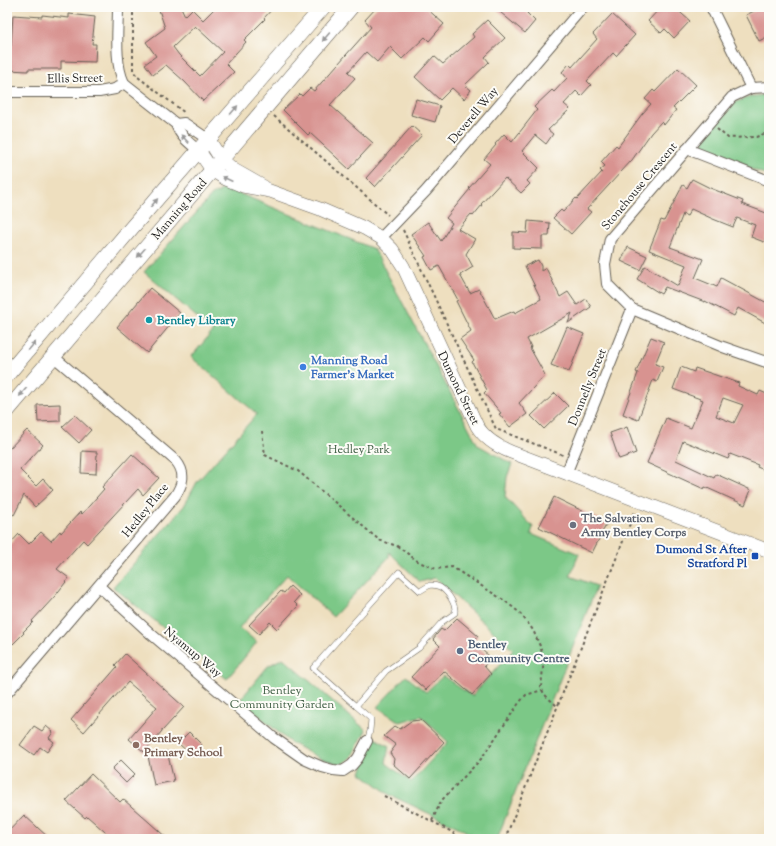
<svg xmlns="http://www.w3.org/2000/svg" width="776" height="846" font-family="'Sorts Mill Goudy',serif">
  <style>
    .green { fill: #7cc887; stroke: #4c7252 }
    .building { fill: #d89390; fill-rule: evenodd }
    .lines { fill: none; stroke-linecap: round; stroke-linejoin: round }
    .lane-casing { stroke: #666055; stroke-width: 6 }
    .street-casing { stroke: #666055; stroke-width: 12 }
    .secondary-casing { stroke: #666055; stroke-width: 14 }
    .primary-casing { stroke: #666055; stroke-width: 16 }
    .path { stroke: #666055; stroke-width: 2; stroke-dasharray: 3 3; stroke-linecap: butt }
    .lane { stroke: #fff; stroke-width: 5 }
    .street { stroke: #fff; stroke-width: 10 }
    .secondary { stroke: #fff; stroke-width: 13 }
    .primary { stroke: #fff; stroke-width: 15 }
    .oneway { fill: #999 }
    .culture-dot { fill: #0f9aa8; stroke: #fdfcf7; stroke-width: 1.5 }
    .shop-dot { fill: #3f7fe0; stroke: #fdfcf7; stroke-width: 1.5 }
    .worship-dot { fill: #6b7280; stroke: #fdfcf7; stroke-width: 1.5 }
    .transit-dot { fill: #1a4fb4; stroke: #fdfcf7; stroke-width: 1.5 }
    .service-dot { fill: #5c6f8a; stroke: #fdfcf7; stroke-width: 1.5 }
    .education-dot { fill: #8d6e63; stroke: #fdfcf7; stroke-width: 1.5 }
    .labels { text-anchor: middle; stroke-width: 4; stroke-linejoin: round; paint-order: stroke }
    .street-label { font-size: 12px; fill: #1c1c1c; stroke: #fdfcf7 }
    .culture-label { font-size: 12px; font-weight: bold; fill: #0d838f; stroke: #fdfcf7; text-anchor: start }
    .shop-label { font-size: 12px; font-weight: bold; fill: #366cbe; stroke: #fdfcf7; text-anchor: start }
    .park-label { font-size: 12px; fill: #426147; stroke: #fdfcf7 }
    .worship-label { font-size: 12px; font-weight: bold; fill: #5b616d; stroke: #fdfcf7; text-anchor: start }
    .transit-label { font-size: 12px; font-weight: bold; fill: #164399; stroke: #fdfcf7; text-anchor: end }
    .service-label { font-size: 12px; font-weight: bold; fill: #4e5e75; stroke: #fdfcf7; text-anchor: start }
    .education-label { font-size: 12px; font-weight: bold; fill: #785e54; stroke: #fdfcf7; text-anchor: start }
  </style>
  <rect width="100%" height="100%" fill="#fdfcf7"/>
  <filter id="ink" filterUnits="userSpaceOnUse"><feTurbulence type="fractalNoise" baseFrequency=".025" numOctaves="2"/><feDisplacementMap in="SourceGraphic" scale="8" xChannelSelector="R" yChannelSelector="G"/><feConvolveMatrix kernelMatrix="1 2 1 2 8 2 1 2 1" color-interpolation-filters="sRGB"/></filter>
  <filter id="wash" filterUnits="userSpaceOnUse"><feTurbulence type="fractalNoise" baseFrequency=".012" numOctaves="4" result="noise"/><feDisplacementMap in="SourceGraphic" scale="16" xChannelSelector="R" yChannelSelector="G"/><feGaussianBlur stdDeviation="0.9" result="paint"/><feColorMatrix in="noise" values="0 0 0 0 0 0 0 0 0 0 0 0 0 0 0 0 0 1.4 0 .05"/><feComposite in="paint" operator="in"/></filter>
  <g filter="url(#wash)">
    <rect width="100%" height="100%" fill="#eedfbf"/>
    <g class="green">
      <path d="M769 94V176L708 152C704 148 702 145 704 138L736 102 749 97Z"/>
      <polygon points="226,188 374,249 478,445 512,464 507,477 505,497 533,527 531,534 579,554 570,576 597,586 497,839 479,839 460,828 390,795 361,773 373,737 389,746 386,763 411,782 448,742 421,716 400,722 377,707 406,676 426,692 443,676 472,696 513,650 435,578 420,582 389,552 389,557 333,617 287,575 239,628 257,642 227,679 113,587 184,506 197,482 257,414 191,357 213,331 144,272 212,195"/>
      <polygon points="283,658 366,730 351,758 341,765 321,759 291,743 240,700 268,666"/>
    </g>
    <g id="blocks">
      <g class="building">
        <path d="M158 7H181L185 16 192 9 203 20 216 7H274L264 18 265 19 244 40 246 42 226 64 234 72 203 101 184 81 166 65 153 75 145 64 156 56 146 42 165 28ZM195 26 223 52 200 76 179 55 173 47Z"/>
        <polygon points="377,7 425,7 444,24 429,41 425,37 402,59 390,47 377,62 366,52 348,72 355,78 330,105 373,143 349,169 310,133 308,135 283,110 300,94 302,96 310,88 314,91 346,55 371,27 365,20"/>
        <polygon points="494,7 533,7 527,13 535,21 525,33"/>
        <polygon points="661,7 674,7 690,21 674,38 665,29 661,33 648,21"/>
        <polygon points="762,7 769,7 769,36 759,41 746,15"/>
        <polygon points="69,14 95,17 92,44 96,44 95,62 61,61 61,69 28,69 28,71 8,70 8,46 11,46 13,15 42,17 42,15 69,18"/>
        <polygon points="612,14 635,35 616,56 613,53 587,81 591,85 581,96 576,91 564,104 570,109 548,130 553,134 546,144 535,135 522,151 539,168 527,181 530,184 521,193 505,178 481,204 482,205 473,216 471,214 458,229 475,239 466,254 473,267 460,275 470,293 479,289 495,319 514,311 515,313 541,299 525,266 538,260 541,266 541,271 546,268 560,297 568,292 577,305 586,299 591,307 568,323 572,313 527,339 531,347 530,348 545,375 519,403 527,414 510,427 499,414 501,413 484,393 487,390 472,362 474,360 460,339 471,331 456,301 458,300 439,266 431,270 424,257 426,256 411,234 428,222 441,241 452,223 446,218 470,189 469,188 490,164 484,159 496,145 495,144 504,134 512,142 537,110 534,107 552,90 554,92 567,78 562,72 569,64 572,67 597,39 593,34"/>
        <polygon points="487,20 505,38 485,57 489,62 465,85 471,90 464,99 452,88 440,100 415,77 434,56 443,64 474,37 472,34"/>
        <polygon points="678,68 696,85 673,108 676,110 664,125 661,122 651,133 632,160 587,209 591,212 571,234 553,218 561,210 563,212 576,198 577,199 602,172 600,170 605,166 601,162 616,145 618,147 642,114 651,104 645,99 653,90 655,92"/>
        <polygon points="416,99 440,106 435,122 411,115"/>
        <polygon points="412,126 422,135 375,187 366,178"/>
        <polygon points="692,179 710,188 743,201 742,204 769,214 769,229 764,242 751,237 755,225 737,218 733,227 713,219 691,209 687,216 683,214 670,247 703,259 695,278 717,287 721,278 769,304 769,325 738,308 734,316 705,301 705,302 665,287 661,294 637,279 645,266 678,286 686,265 649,250 661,220 664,221 683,185 687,188"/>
        <polygon points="528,221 550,223 549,236 542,236 542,249 513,248 513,232 527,233"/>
        <polygon points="628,247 647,256 640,270 621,261"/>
        <polygon points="150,288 180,313 147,353 117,327"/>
        <polygon points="567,327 584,334 569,372 551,365"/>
        <polygon points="651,337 664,342 655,364 663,367 657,382 653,380 638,420 623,414 638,373 636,372"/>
        <path d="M681 367 694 372 695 368 739 383 738 386 758 395 760 391 769 395V472L757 467 758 465 730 454 728 459 683 441 676 460 714 478 716 474 751 490 745 505 705 487 704 489 647 463 666 418 691 428 703 400 673 389ZM723 398 743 405 734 423 716 416Z"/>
        <polygon points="555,393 568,406 544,429 531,416"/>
        <polygon points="60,404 60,421 38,422 37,405"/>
        <polygon points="75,415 91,430 79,443 62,427"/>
        <polygon points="627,427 636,453 619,459 610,433"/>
        <polygon points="27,430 43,445 20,470 36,486 43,479 53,490 35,507 24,495 14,515 7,511 7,451"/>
        <polygon points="82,451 97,452 96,474 81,473"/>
        <polygon points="132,454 159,478 143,495 138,489 87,544 83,540 57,569 69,578 55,596 32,621 33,622 23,632 24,633 13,644 7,638 7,547 19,534 29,544 41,532 51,541 60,531 61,533 80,512 82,514 104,489 102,487"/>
        <polygon points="554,497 607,523 592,553 539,527"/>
        <polygon points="290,586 300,595 294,602 298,606 277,629 270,622 259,634 249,625 281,591 284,593"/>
        <polygon points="457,618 478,636 473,642 491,658 484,666 491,674 472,695 444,671 426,690 411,677 440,646 433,639 441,629 444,631"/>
        <polygon points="125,654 184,707 163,730 162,729 162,731 144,752 129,739 157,707 128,682 84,732 71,720 117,667 115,665"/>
        <polygon points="421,720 444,742 410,779 393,764 394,759 390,753 396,745 384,736 395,726 400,729 411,721"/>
        <polygon points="34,726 42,731 46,726 53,732 49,738 54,742 47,752 40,747 34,755 20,745"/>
        <polygon points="189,732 202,745 192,756 178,743"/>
        <polygon points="167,751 174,781 154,785 148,756"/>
        <polygon points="121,760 135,774 126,783 112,769"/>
        <polygon points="91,774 120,802 123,799 168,839 113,839 87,816 85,818 66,801"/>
        <polygon points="24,815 50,839 7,839 7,833"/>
      </g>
    </g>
  </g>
  <g filter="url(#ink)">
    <use href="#blocks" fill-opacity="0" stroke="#666055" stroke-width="1"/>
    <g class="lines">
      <g class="lane-casing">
        <g id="lane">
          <path d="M399 572 420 591 430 585C433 585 438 586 440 587 448 592 456 604 455 613L442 622 419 648 386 671 356 706 313 668Z"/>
          <polyline points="356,706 371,719 370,731 367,741"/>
        </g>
      </g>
      <g class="street-casing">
        <g id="street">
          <path d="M118 7C118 30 114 62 124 83"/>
          <polyline points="711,7 751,88"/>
          <polyline points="769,87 751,88 732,97 610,239 605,264 607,284 632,309 723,347 769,363"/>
          <path d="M7 92H99L115 89 124 83 176 124C180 136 189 143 199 151"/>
          <polyline points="176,124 184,123 209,140"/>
          <polyline points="687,149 769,181"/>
          <polyline points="381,238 426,191 583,7"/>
          <polyline points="566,474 632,309"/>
          <polyline points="99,586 151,634 274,738 304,759 322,767 333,770 343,771 352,765 358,758 367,741"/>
          <path d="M7 693 175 496C183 484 186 473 176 461L54 357"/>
        </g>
      </g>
      <g class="secondary-casing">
        <g id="secondary">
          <polyline points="209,140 221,159 234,170 264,187"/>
          <path d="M199 151 212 170 226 179 243 186 270 191 320 209 364 228 381 238 392 249 403 266 477 426C485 439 496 446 511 452L769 551"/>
        </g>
      </g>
      <g class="primary-casing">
        <g id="primary">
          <polyline points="7,375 128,232 323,7"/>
          <polyline points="7,411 351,7"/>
        </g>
      </g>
      <g class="path">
        <polyline points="133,7 133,71 138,77 185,113"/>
        <polyline points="274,116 388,215"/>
        <polyline points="769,116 768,117 769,120"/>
        <polyline points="717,129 728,138 756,137 769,132"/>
        <polyline points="403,230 496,429 563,455"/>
        <polyline points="262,431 265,455 298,471 379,540 397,546 419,562 436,569 452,567 505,601 520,613 533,630 540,646 544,659 541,687 544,694 558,707"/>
        <polyline points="384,796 452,832 461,839"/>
        <polyline points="432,821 441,801 481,759 519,703 526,695 542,690"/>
        <polyline points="505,839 635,511"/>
      </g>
      <use href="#lane" class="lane"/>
      <use href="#street" class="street"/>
      <use href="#secondary" class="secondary"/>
      <use href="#primary" class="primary"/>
    </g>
    <defs><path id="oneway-solid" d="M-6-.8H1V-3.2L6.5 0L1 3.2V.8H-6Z"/></defs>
    <g class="oneway">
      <use href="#oneway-solid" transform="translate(326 37) rotate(130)"/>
      <use href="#oneway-solid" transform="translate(234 110) rotate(-49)"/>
      <use href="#oneway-solid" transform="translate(185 139) rotate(-133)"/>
      <use href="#oneway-solid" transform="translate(227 179) rotate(-155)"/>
      <use href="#oneway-solid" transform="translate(154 203) rotate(-49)"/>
      <use href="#oneway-solid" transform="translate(141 253) rotate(131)"/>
      <use href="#oneway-solid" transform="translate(32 346) rotate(-50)"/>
      <use href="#oneway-solid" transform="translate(23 392) rotate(130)"/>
    </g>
  </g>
  <circle class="culture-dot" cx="149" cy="320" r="4"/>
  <circle class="shop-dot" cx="303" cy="367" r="4"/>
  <circle class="worship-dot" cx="573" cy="525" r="4"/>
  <rect class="transit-dot" x="751" y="552" width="8" height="8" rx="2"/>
  <circle class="service-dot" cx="460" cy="651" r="4"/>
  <circle class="education-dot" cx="136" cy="745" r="4"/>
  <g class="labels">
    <g class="street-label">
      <text transform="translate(75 78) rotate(-1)" y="4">Ellis Street</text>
      <text transform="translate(473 115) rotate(-50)" y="4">Deverell Way</text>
      <text transform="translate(639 186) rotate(-50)" y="4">Stonehouse Crescent</text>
      <text transform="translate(179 209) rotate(-49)" y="4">Manning Road</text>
      <text transform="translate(587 387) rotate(-68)" y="4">Donnelly Street</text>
      <text transform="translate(459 388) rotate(64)" y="4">Dumond Street</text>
      <text transform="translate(145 510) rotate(-51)" y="4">Hedley Place</text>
      <text transform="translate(193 652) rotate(40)" y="4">Nyamup Way</text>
    </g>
    <g class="culture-label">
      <text x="157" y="324">Bentley Library</text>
    </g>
    <g class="shop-label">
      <text x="311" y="364">Manning Road<tspan x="311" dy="14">Farmer's Market</tspan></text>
    </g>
    <g class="park-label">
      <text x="359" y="453">Hedley Park</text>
      <text x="282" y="694">Bentley<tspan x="282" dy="14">Community Garden</tspan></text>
    </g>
    <g class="worship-label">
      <text x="581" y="522">The Salvation<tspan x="581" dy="14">Army Bentley Corps</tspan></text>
    </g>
    <g class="transit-label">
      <text x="747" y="553">Dumond St After<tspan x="747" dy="14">Stratford Pl</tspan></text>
    </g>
    <g class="service-label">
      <text x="468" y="648">Bentley<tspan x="468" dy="14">Community Centre</tspan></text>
    </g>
    <g class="education-label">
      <text x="144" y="742">Bentley<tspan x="144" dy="14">Primary School</tspan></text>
    </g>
  </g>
  <rect width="776" height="846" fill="none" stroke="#fdfcf7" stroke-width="24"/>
</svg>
